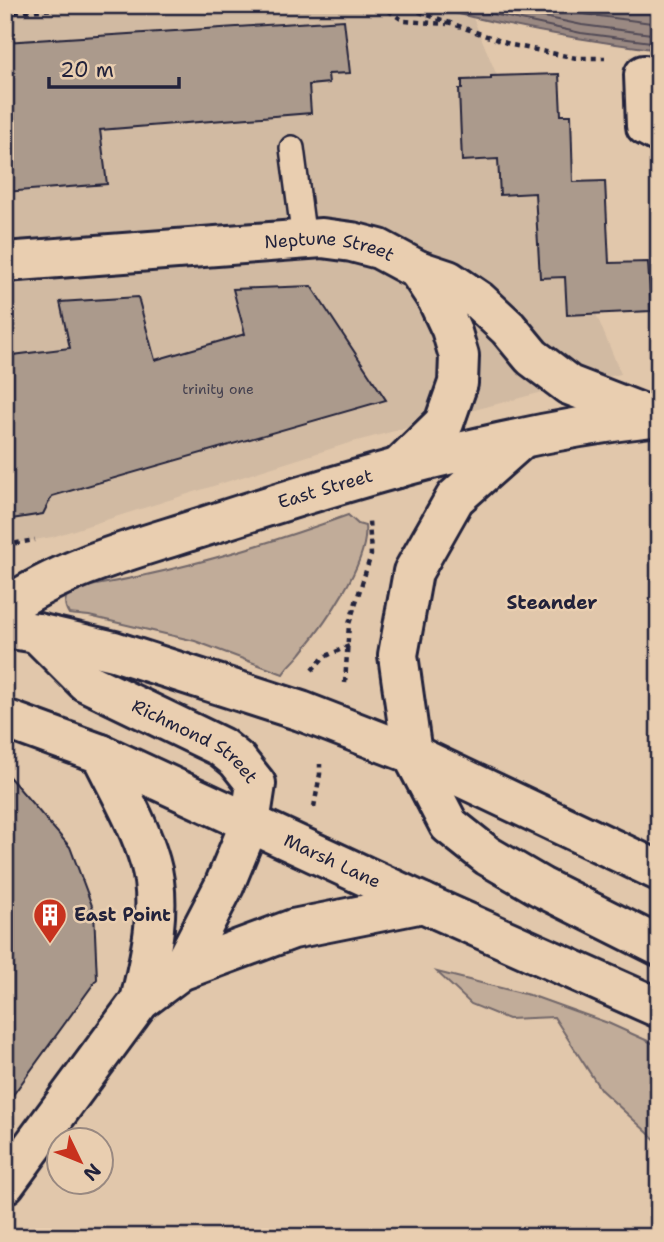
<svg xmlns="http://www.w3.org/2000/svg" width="664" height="1242" font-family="'Shantell Sans',sans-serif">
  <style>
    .built { fill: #d1baa2 }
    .green { fill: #c1ac99; stroke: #72676a; stroke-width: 2 }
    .water { fill: #9a8982; stroke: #6a6066; stroke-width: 2 }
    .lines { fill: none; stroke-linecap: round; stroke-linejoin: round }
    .shore { stroke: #524b57; stroke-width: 2 }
    .building { fill: #ab9a8c; stroke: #22223b; stroke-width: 2 }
    .lane-casing { stroke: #22223b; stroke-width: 28 }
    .street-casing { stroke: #22223b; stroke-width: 44 }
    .highway-casing { stroke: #22223b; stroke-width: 44 }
    .path { stroke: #22223b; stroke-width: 4.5; stroke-dasharray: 5 5; stroke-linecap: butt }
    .lane { stroke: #e9ceb0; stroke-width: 23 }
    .street { stroke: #e9ceb0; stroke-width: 38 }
    .highway { stroke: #e9ceb0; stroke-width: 38 }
    .labels { text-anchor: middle; stroke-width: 5; stroke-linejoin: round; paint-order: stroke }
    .number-label { font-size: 14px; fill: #44404f }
    .street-label { font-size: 18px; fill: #22223b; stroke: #e9ceb0 }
    .poi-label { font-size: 18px; font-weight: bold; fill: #22223b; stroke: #e9ceb0; text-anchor: start }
    .neighbourhood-label { font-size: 19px; font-weight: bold; fill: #22223b; stroke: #e9ceb0 }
  </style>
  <rect width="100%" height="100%" fill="#e1c7ab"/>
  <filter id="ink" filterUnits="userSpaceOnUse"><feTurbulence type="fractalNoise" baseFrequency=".0143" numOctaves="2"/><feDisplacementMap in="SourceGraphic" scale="14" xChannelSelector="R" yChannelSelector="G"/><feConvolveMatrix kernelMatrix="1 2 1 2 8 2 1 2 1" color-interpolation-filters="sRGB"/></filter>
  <g filter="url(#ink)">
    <polygon class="built" points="5,5 424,5 473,18 621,374 569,385 349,443 52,537 5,545"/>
    <g class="green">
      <path d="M348 515 358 524 365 526C370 562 323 626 301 653 295 661 288 666 283 674L195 641 89 616 69 614C63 605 64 597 71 589 166 575 257 548 348 515Z"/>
      <polygon points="437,972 533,996 608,1023 659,1046 659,1143 601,1090 554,1017 508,1019 471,1004"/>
    </g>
    <path class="water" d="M424 5H659V50C579 40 502 26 424 5Z"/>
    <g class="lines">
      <g class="shore">
        <polyline points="451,5 581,33 659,43"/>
        <polyline points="487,5 582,25 659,35"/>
        <polyline points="540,5 584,14 659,24"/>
      </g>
    </g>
    <g class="building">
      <polygon points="344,20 350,73 328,74 329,83 309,85 311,113 100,130 107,184 5,192 5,42"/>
      <polygon points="559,74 561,115 571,115 573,182 605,181 609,263 648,262 651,311 567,315 565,277 540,278 535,193 500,195 498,159 462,161 459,89 462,89 462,80 491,79 491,76"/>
      <polygon points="311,286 386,400 52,496 43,514 5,520 5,356 70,348 60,302 138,297 155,360 245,334 233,289"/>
      <polygon points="5,772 70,847 94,911 97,979 5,1106"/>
    </g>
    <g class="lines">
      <g class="lane-casing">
        <polyline id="lane" points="292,148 304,240"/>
      </g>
      <g class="street-casing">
        <g id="street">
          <polyline points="644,75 646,126 659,133"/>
          <path id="s1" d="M5 262 322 238 352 242 379 249 418 270 437 299 451 329 459 356 458 383 444 423 398 468"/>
          <path id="s2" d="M37 633 86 682 221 747 237 760 256 784 250 823 224 886 180 971"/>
          <polyline points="5,1184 140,1001 180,971 293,929 423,903"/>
        </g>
      </g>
      <g class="highway-casing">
        <g id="highway">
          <polyline points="418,270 448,280 479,301 508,328 532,357 569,385 649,416"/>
          <polyline points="518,442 455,498 413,572 398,655 412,754 449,825 488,856 541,887 659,946"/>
          <path id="s3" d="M5 608C64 566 138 548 206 526 354 478 504 433 659 416"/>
          <polyline points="5,628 37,633 114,651 301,711 412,754 659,871"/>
          <path id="s4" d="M5 719 101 754 423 903 659 1008"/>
          <path d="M101 754C118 789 139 824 150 862 163 906 150 958 140 1001"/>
        </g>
      </g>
      <g class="path">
        <polyline points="380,5 404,21 447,24"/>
        <polyline points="400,5 512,45 576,58 605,58"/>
        <polyline points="5,13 106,5"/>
        <polyline points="5,545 35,540"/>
        <polyline points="312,670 324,657 349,646"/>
        <polyline points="345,683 349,624 371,555 369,520"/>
        <polyline points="314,807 320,774 320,764"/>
      </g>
      <use href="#lane" class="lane"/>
      <use href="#street" class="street"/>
      <use href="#highway" class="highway"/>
    </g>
  </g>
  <defs>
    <g id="building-pin" transform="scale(1.75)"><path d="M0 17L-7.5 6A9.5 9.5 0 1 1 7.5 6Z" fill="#c8321e" stroke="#e9ceb0"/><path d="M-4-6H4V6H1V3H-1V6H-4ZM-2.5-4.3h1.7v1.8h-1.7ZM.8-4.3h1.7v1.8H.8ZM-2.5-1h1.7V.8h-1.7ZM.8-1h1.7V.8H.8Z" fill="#fff"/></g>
  </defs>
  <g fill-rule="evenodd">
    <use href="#building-pin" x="50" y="915"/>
  </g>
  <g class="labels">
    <g class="number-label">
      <text x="218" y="394">trinity one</text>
    </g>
    <g class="street-label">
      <text dy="6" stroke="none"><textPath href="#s1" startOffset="326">Neptune Street</textPath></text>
      <text dy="6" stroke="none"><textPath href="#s3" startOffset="343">East Street</textPath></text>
      <text dy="6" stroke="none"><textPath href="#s2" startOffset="194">Richmond Street</textPath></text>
      <text dy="6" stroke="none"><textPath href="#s4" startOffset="357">Marsh Lane</textPath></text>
    </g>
    <g class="poi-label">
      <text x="74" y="921">East Point</text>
    </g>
    <g class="neighbourhood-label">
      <text x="552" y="609">Steander</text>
    </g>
  </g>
  <rect width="664" height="1242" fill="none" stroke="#e9ceb0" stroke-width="28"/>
  <rect x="14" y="14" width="636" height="1214" fill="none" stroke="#22223b" stroke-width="2.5" filter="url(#ink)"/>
  <g transform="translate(80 1161) rotate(133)"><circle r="33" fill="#e9ceb0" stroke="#998981" stroke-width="2"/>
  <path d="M0-5L12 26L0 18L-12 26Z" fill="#c8321e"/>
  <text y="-10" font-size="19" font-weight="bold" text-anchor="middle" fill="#22223b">N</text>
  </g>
  <path d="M49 77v10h130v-10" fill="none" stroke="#22223b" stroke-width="3.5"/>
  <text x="60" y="77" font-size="21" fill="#22223b" stroke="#e9ceb0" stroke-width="5" paint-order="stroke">20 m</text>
</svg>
